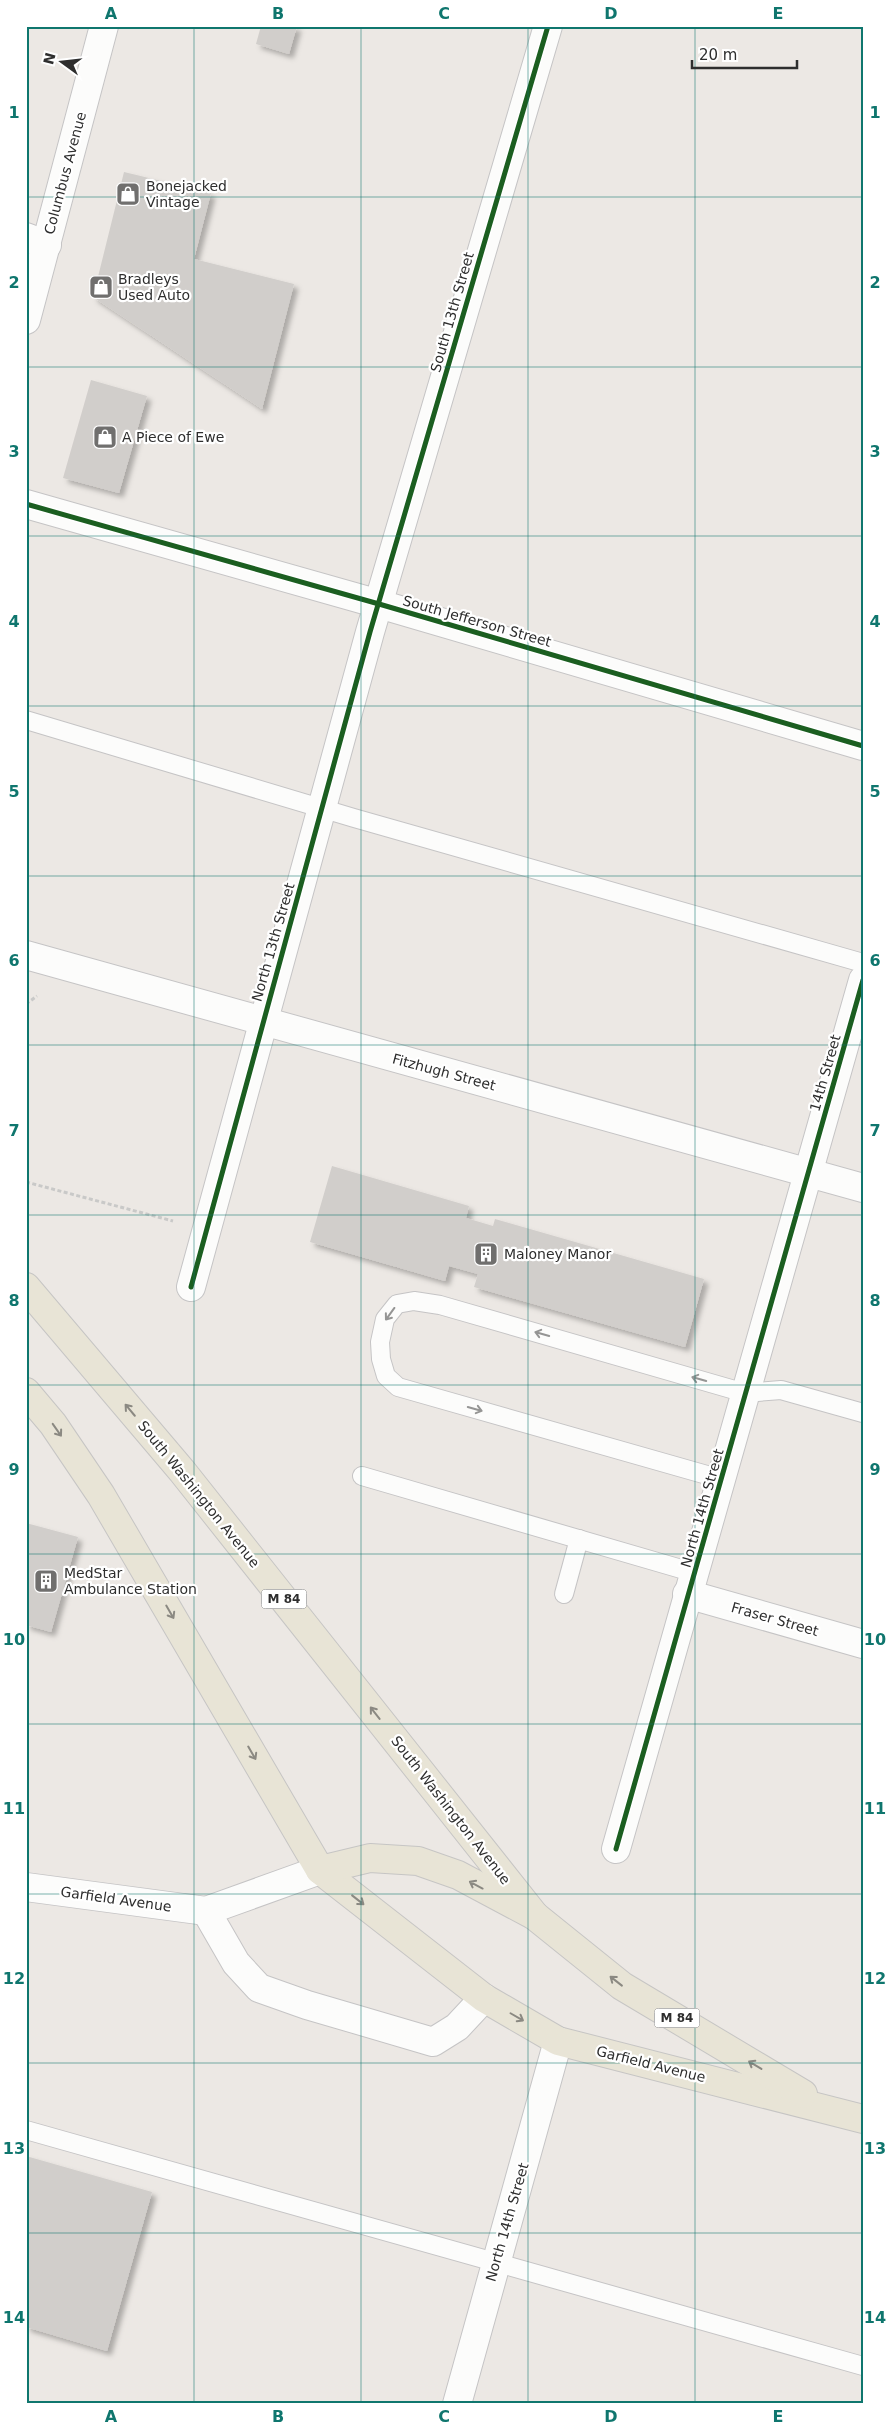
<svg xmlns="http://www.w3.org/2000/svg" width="889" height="2430" font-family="'DejaVu Sans',sans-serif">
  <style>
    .building { fill: #d1cecb; filter: url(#shadow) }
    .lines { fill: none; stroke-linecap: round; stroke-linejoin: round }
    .service-casing { stroke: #c5c4c5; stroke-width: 20 }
    .minor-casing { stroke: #c5c4c5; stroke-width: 30 }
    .tertiary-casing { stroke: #c5c4c5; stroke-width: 30 }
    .primary-casing { stroke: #c6c5c4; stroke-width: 30 }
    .path { stroke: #c9c9c8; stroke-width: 3; stroke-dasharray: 4 2.5; stroke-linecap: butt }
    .service { stroke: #fcfcfb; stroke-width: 18 }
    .minor { stroke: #fcfcfb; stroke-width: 28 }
    .tertiary { stroke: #fcfcfb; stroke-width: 28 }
    .primary { stroke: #e8e4d6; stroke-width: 28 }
    .cycleway-casing { stroke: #fff; stroke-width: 8 }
    .cycleway { stroke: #1b5e20; stroke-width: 5 }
    .oneway { stroke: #959594 }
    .oneway2 { stroke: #8b8982 }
    .grid { fill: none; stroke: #0f766e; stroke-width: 1; stroke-opacity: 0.55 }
    .labels { text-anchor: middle; stroke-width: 4.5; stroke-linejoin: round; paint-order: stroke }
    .shield { fill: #fff; stroke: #6d6d6d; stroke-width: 1 }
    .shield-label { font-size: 12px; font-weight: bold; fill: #2e2e2e }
    .street-label { font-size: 14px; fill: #2e2e2e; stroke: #fff }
    .poi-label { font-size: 14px; fill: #2e2e2e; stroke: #fff; text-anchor: start }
    .neatline { fill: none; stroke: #0f766e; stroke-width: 2 }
    .grid-label { font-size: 16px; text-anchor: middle; font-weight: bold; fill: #0f766e }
  </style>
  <defs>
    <filter id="shadow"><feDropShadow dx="4.5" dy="4.5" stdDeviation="2.5" flood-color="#0004"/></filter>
  </defs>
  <rect width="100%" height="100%" fill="#ece8e4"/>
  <g class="building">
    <polygon points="261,26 297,26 289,54 256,44"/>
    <polygon points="124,172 211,193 194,259 294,284 262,409 93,297"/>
    <polygon points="91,380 147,396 119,493 63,478"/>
    <polygon points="332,1166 469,1206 466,1218 493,1226 495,1219 704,1279 685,1347 474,1287 478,1274 449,1266 445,1281 310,1242"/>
    <polygon points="26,1523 78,1537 51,1632 26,1625"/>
    <polygon points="26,2156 152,2192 107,2351 26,2327"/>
  </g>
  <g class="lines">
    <g class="service-casing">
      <g id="service">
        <polyline points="26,720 354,818 863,963"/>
        <polyline points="362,1476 695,1573"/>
        <polyline points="721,1479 398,1387 386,1376 381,1359 380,1342 385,1319 397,1304 414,1301 440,1305 745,1393 781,1390 863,1413"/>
        <polyline points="564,1594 579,1539"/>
        <polyline points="26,2130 863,2366"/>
      </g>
    </g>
    <g class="minor-casing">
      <g id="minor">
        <polyline points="26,237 47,245"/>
        <polyline points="26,504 379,604 863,746"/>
        <polyline points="26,955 863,1188"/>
        <polyline points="191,1287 370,632 548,26"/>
        <polyline points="687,1594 863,1644"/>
        <polyline points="616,1849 863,980"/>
        <polyline points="26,1887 206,1911 320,1870"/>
        <polyline points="206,1911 236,1963 259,1988 307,2005 433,2042 457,2027 484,1998"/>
        <polyline points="457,2404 558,2041"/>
      </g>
    </g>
    <g class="tertiary-casing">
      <polyline id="tertiary" points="26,320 104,26"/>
    </g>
    <g class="primary-casing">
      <g id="primary">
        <polyline points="26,1287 182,1471 535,1916"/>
        <polyline points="26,1392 53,1424 101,1495 320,1870 484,1998 558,2041 863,2119"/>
        <polyline points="320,1870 370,1858 418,1861 458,1875 535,1916 622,1986 803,2094"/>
      </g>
    </g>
    <g class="path">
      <polyline points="26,1004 37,996"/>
      <polyline points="26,1182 173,1221"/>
    </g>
    <use href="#service" class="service"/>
    <use href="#minor" class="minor"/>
    <use href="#tertiary" class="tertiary"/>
    <use href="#primary" class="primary"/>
    <g class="cycleway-casing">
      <g id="cycleway">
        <polyline points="26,504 379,604 863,746"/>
        <polyline points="191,1287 370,632 548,26"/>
        <polyline points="616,1849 863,980"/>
      </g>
    </g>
    <use href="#cycleway" class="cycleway"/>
  </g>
  <defs><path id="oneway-shaft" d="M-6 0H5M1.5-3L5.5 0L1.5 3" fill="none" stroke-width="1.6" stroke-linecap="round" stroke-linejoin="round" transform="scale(1.25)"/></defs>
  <g class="oneway">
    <use href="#oneway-shaft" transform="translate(390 1314) rotate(126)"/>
    <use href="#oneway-shaft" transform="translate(542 1334) rotate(-164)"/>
    <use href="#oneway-shaft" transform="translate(699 1379) rotate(-164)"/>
    <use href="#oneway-shaft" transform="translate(475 1409) rotate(16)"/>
  </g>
  <g class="oneway2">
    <use href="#oneway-shaft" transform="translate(130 1410) rotate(-130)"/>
    <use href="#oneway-shaft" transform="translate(57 1430) rotate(55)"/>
    <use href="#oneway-shaft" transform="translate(170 1612) rotate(60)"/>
    <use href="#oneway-shaft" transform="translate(375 1713) rotate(-128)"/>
    <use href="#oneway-shaft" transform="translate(252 1753) rotate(60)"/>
    <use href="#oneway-shaft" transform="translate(476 1885) rotate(-152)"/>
    <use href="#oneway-shaft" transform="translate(358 1900) rotate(38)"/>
    <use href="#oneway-shaft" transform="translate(616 1981) rotate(-142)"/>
    <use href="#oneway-shaft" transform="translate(517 2017) rotate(30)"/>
    <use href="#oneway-shaft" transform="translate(755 2065) rotate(-149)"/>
  </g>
  <path class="grid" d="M194 26V2404M361 26V2404M528 26V2404M695 26V2404M26 197H863M26 367H863M26 536H863M26 706H863M26 876H863M26 1045H863M26 1215H863M26 1385H863M26 1554H863M26 1724H863M26 1894H863M26 2063H863M26 2233H863"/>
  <defs>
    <g id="shop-square" transform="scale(1.25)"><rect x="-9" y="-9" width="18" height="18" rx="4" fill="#706f6e" stroke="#fff"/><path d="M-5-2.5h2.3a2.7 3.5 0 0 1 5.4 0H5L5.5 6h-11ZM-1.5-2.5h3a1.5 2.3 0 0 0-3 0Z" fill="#fff"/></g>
    <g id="building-square" transform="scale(1.25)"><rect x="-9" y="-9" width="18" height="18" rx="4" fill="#706f6e" stroke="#fff"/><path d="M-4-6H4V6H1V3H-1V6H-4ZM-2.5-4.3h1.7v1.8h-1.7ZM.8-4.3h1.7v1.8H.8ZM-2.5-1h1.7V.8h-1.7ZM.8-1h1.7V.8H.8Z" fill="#fff"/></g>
  </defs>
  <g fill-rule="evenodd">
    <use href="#shop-square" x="128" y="194"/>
    <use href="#shop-square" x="101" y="287"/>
    <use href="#shop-square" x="105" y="437"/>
    <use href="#building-square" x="486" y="1254"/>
    <use href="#building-square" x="46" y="1581"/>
  </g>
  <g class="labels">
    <g class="shield">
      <rect x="261.5" y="1589.5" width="45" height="19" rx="4"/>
      <rect x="654.5" y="2008.5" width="45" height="19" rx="4"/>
    </g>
    <g class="shield-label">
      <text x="284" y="1603">M 84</text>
      <text x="677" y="2022">M 84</text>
    </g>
    <g class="street-label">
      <text transform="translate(65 173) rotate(-75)" y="5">Columbus Avenue</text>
      <text transform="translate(452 312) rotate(-74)" y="5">South 13th Street</text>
      <text transform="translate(477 621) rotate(16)" y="5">South Jefferson Street</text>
      <text transform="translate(273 942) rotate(-74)" y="5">North 13th Street</text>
      <text transform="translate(444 1072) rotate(15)" y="5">Fitzhugh Street</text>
      <text transform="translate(825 1073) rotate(-74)" y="5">14th Street</text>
      <text transform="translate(199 1494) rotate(51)" y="5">South Washington Avenue</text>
      <text transform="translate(702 1508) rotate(-74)" y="5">North 14th Street</text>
      <text transform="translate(775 1619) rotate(16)" y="5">Fraser Street</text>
      <text transform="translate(451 1810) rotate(52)" y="5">South Washington Avenue</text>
      <text transform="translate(116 1899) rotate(8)" y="5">Garfield Avenue</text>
      <text transform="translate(651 2064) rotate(14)" y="5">Garfield Avenue</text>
      <text transform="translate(507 2222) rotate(-74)" y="5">North 14th Street</text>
    </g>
    <g class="poi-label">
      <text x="146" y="191">Bonejacked<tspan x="146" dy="16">Vintage</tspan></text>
      <text x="118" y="284">Bradleys<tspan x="118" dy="16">Used Auto</tspan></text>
      <text x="122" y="442">A Piece of Ewe</text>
      <text x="504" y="1259">Maloney Manor</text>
      <text x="64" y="1578">MedStar<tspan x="64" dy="16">Ambulance Station</tspan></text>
    </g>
  </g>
  <rect width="889" height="2430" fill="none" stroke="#ffffff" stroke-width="55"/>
  <g transform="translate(62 62) rotate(285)" stroke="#ffffff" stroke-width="4" paint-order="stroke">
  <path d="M0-4L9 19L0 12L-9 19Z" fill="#2e2e2e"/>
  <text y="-8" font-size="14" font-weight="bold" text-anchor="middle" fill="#2e2e2e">N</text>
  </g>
  <path d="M692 60v8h105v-8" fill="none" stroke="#2e2e2e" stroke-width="2.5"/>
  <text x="699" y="60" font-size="15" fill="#2e2e2e" stroke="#ffffff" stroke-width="4" paint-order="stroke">20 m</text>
  <rect x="28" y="28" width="834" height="2374" class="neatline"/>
  <g class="grid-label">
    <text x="111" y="19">A</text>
    <text x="278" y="19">B</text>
    <text x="444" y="19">C</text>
    <text x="611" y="19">D</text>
    <text x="778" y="19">E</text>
    <text x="14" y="118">1</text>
    <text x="875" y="118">1</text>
    <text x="14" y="288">2</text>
    <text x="875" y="288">2</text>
    <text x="14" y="457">3</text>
    <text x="875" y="457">3</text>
    <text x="14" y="627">4</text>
    <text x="875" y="627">4</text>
    <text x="14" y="797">5</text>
    <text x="875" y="797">5</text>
    <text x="14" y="966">6</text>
    <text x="875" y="966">6</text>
    <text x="14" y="1136">7</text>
    <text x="875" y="1136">7</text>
    <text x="14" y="1306">8</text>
    <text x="875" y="1306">8</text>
    <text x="14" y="1475">9</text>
    <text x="875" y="1475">9</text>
    <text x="14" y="1645">10</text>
    <text x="875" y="1645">10</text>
    <text x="14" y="1814">11</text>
    <text x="875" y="1814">11</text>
    <text x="14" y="1984">12</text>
    <text x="875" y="1984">12</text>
    <text x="14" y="2154">13</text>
    <text x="875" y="2154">13</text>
    <text x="14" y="2323">14</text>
    <text x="875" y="2323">14</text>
    <text x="111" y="2422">A</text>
    <text x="278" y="2422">B</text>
    <text x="444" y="2422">C</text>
    <text x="611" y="2422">D</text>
    <text x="778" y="2422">E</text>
  </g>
</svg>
